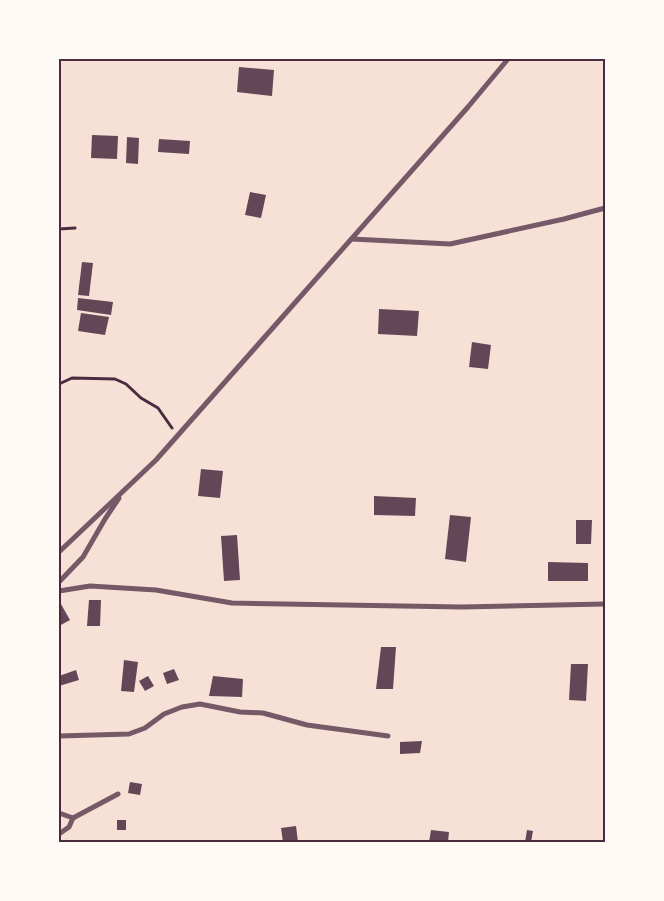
<svg xmlns="http://www.w3.org/2000/svg" width="664" height="901" font-family="'Asap Condensed',sans-serif">
  <style>
    .building { fill: #644757 }
    .lines { fill: none; stroke-linecap: round; stroke-linejoin: round }
    .path { stroke: #4a2c40; stroke-width: 3 }
    .minor { stroke: #755966; stroke-width: 5 }
    .neatline { fill: none; stroke: #4a2c40; stroke-width: 2 }
  </style>
  <rect width="100%" height="100%" fill="#f7e1d7"/>
  <g class="building">
    <polygon points="239,67 274,70 272,96 237,92"/>
    <polygon points="92,135 118,136 117,159 91,158"/>
    <polygon points="127,137 139,138 138,164 126,163"/>
    <polygon points="159,139 190,141 189,154 158,152"/>
    <polygon points="250,192 266,195 261,218 245,215"/>
    <polygon points="82,262 93,263 89,296 78,295"/>
    <polygon points="78,298 113,302 111,315 77,310"/>
    <polygon points="379,309 419,311 417,336 378,334"/>
    <polygon points="81,313 109,317 105,335 78,331"/>
    <polygon points="472,342 491,345 488,369 469,367"/>
    <polygon points="201,469 223,471 220,498 198,496"/>
    <polygon points="374,496 416,498 415,516 374,515"/>
    <polygon points="450,515 471,517 466,562 445,559"/>
    <polygon points="576,520 592,520 591,544 576,544"/>
    <polygon points="237,535 240,580 224,581 221,536"/>
    <polygon points="548,562 588,563 588,581 548,581"/>
    <polygon points="89,600 101,600 100,626 87,626"/>
    <polygon points="61,604 70,620 59,626 59,606"/>
    <polygon points="381,647 396,647 393,689 376,689"/>
    <polygon points="124,660 138,662 134,692 121,691"/>
    <polygon points="571,664 588,664 586,701 569,700"/>
    <polygon points="174,669 179,680 167,684 163,673"/>
    <polygon points="76,670 79,680 59,686 59,676"/>
    <polygon points="148,676 154,686 145,691 139,681"/>
    <polygon points="213,676 243,679 242,697 209,696"/>
    <polygon points="422,741 420,753 400,754 400,742"/>
    <polygon points="130,782 142,784 140,795 128,793"/>
    <rect x="117" y="820" width="9" height="10"/>
    <polygon points="296,826 298,842 283,842 281,828"/>
    <polygon points="431,830 449,832 448,842 429,842"/>
    <polygon points="527,830 533,831 531,842 525,842"/>
  </g>
  <g class="lines">
    <g class="path">
      <polyline points="59,229 75,228"/>
      <polyline points="59,384 72,378 115,379 126,384 141,398 158,408 172,428"/>
    </g>
    <g class="minor">
      <polyline points="352,239 450,244 564,219 605,208"/>
      <polyline points="59,552 156,460 468,107 508,59"/>
      <polyline points="59,582 83,557 105,519 119,498"/>
      <polyline points="59,591 90,586 156,590 232,603 462,607 605,604"/>
      <polyline points="59,736 129,734 145,728 164,714 182,707 200,704 240,712 263,713 307,725 388,736"/>
      <polyline points="59,813 73,818 118,794"/>
      <polyline points="59,834 69,827 73,818"/>
    </g>
  </g>
  <rect width="664" height="901" fill="none" stroke="#fffaf5" stroke-width="120"/>
  <rect x="60" y="60" width="544" height="781" class="neatline"/>
</svg>
